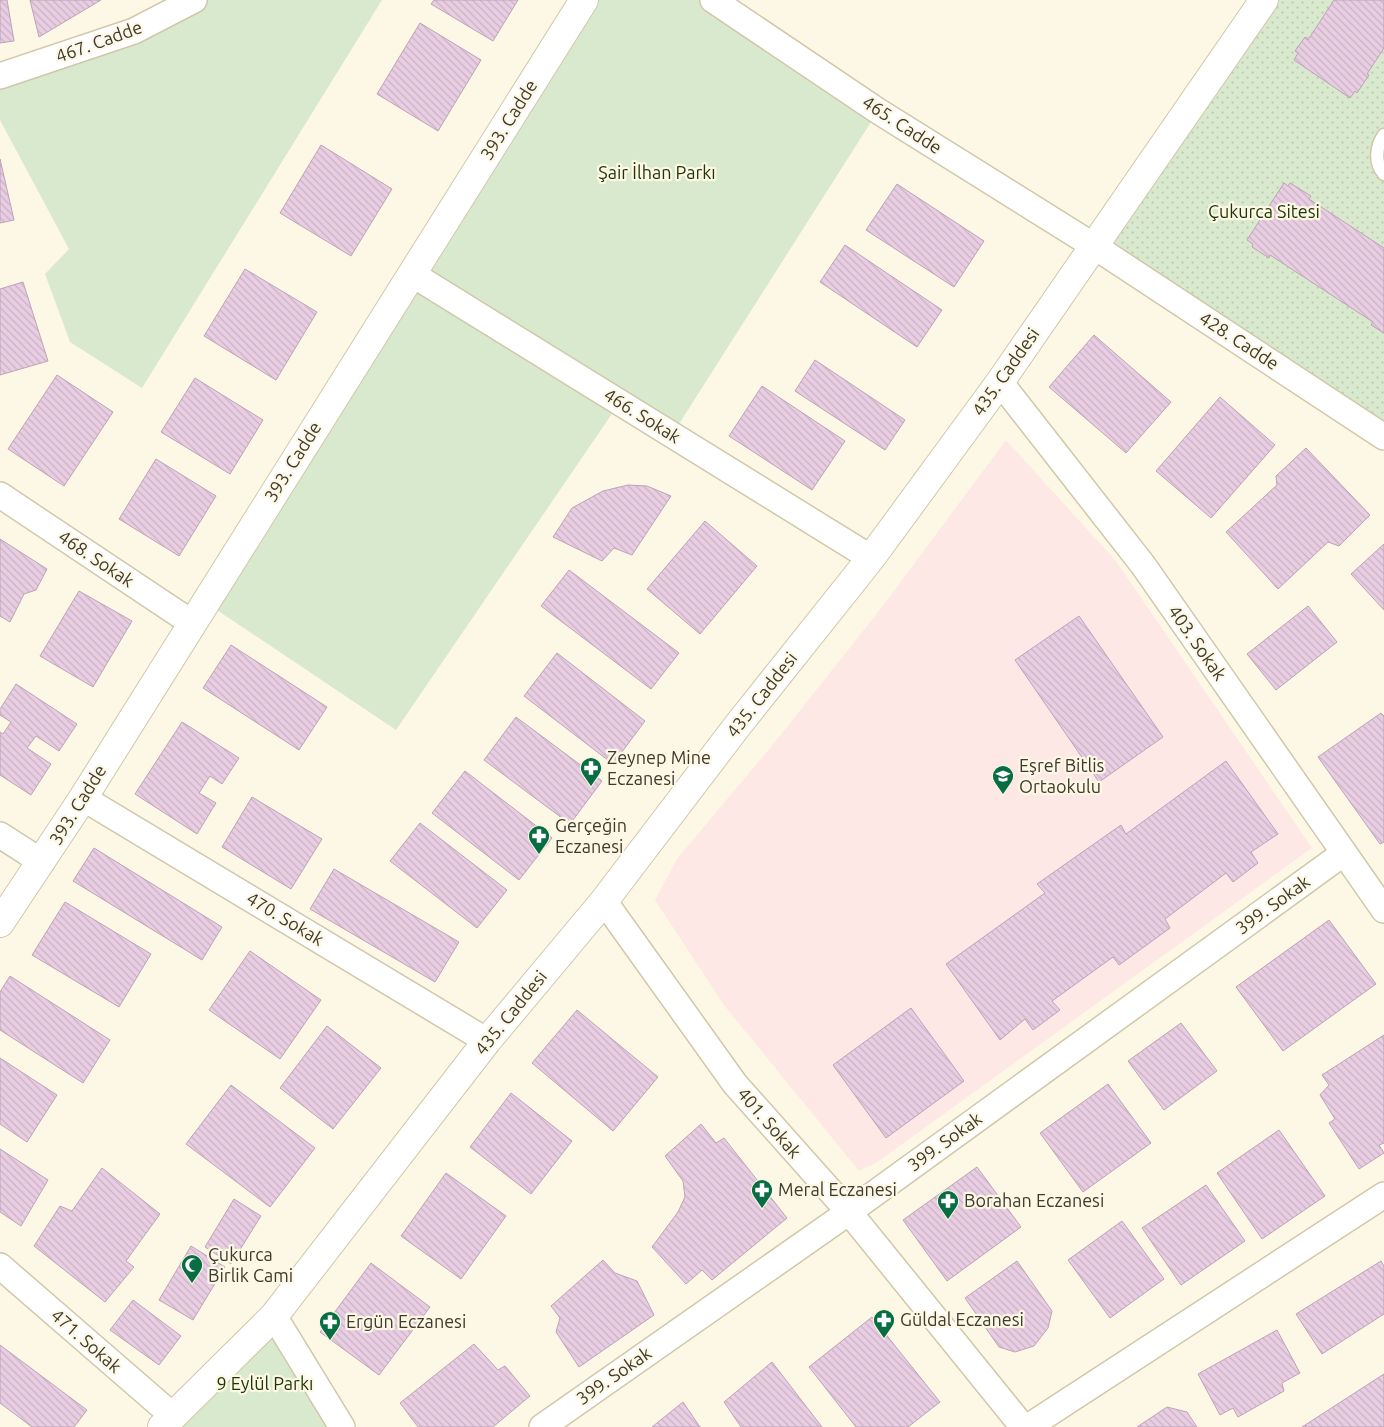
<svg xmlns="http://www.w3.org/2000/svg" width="1384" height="1427" font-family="Ubuntu,sans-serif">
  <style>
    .education { fill: #fee8e5 }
    .park { fill: #d9e9ce }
    .garden { fill: url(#garden-dots) }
    .building { fill: url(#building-back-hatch); stroke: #bda3b7 }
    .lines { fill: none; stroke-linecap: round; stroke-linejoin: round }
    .lane-casing { stroke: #d0c8a9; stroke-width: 15 }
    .street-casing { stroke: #d0c8a9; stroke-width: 28 }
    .secondary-casing { stroke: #d0c8a9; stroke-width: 30 }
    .lane { stroke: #fff; stroke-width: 12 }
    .street { stroke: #fff; stroke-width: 25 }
    .secondary { stroke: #fff; stroke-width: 28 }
    .labels { text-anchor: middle; stroke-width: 4.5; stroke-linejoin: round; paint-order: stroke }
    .street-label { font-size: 18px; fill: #3e3a2e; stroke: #fdf8e5 }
    .park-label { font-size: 18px; fill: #1e3604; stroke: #fdf8e5 }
    .poi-label { font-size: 18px; fill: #3e3a2e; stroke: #fdf8e5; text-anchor: start }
  </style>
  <defs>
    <pattern id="garden-dots" width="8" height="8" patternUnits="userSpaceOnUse" patternTransform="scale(1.25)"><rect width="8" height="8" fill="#d9e9ce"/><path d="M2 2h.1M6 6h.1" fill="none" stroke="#bbc9b1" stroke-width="1.8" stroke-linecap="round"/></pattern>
    <pattern id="building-back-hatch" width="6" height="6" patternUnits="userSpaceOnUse" patternTransform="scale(1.25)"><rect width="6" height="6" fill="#e9cee3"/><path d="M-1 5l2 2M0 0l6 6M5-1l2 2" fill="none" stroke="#c9b2c3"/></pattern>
  </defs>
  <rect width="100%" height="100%" fill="#fdf8e5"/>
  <polygon class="education" points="1006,440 1116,561 1312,848 876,1163 859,1171 724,1005 655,900 677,859 775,742 882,607"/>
  <g class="park">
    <polygon points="194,0 382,0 142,388 70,342 45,274 69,249 0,120 0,76"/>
    <polygon points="584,0 713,0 878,111 672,435 618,405 396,730 205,602"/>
    <polygon points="274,1316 342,1427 162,1427"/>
  </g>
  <polygon class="garden" points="1264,0 1384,0 1384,437 1094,246"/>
  <g class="building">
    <polygon points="0,0 7,0 14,41 0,43"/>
    <polygon points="30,0 101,0 39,37"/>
    <polygon points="434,0 518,0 493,41 431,4"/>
    <polygon points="1334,0 1384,0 1384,48 1367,74 1369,75 1357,93 1355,91 1350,98 1294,60 1298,53 1295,51 1305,37 1308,40"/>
    <polygon points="420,23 481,60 438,131 377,94"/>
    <polygon points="321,145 392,189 351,256 280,213"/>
    <polygon points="0,159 14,220 0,223"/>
    <polygon points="1284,183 1288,186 1290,183 1311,196 1309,199 1384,248 1384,333 1371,325 1373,322 1270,255 1269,258 1252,247 1253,244 1247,240"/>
    <polygon points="897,184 984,241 954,287 866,230"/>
    <polygon points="845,245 942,310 917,347 820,282"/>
    <polygon points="245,269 317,312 276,380 204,336"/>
    <polygon points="23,282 48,361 0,375 0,289"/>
    <polygon points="1094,335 1171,402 1126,453 1049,387"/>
    <polygon points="815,360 905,420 885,450 795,391"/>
    <polygon points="57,375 113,412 64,486 8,449"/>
    <polygon points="195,378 263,420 230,474 161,432"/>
    <polygon points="762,386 845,441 812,490 729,436"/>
    <polygon points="1220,397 1275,445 1211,518 1156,471"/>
    <polygon points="1306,448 1370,515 1339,546 1328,542 1278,589 1226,532 1277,485 1276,476"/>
    <polygon points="156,459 216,496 179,556 119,519"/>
    <polygon points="628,485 647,486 671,496 632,555 614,548 602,561 553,537 572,508 603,491"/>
    <polygon points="705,521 757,566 700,634 647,589"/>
    <polygon points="0,539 47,569 36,590 24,594 10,622 0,616"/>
    <polygon points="1384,544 1384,610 1351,574"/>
    <polygon points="569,570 679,653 651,689 541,606"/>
    <polygon points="79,591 132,621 93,687 40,656"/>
    <polygon points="1308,606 1337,642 1276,690 1247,654"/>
    <polygon points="1079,616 1163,737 1099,782 1015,660"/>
    <polygon points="231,645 327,707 299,750 203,688"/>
    <polygon points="557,653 645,721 613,764 524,696"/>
    <polygon points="16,684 77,724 59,751 36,736 27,748 51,764 31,795 0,775 0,732 3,734 11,722 0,715 0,709"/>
    <polygon points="1381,713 1384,716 1384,842 1380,844 1318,757"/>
    <polygon points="516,717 602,781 570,824 484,760"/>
    <polygon points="182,722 239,758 222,784 210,776 199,793 216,803 197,834 135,794"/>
    <polygon points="1226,761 1278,834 1251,852 1258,863 1233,882 1226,873 1165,919 1170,928 1119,965 1113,957 1052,1001 1060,1010 1033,1030 1025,1019 1000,1040 946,964 1045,893 1037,884 1121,825 1126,834"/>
    <polygon points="465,771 552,838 519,880 432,813"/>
    <polygon points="252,797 322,839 291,889 222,847"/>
    <polygon points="420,823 507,890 477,928 390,861"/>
    <polygon points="94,848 222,927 202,960 73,881"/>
    <polygon points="334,869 459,942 435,982 310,909"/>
    <polygon points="65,902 151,954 119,1007 32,955"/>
    <polygon points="1329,920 1376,984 1283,1051 1236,987"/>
    <polygon points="250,951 321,1000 280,1059 209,1010"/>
    <polygon points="10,976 110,1040 83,1083 0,1030 0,992"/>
    <polygon points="911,1008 964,1081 886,1138 833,1065"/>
    <polygon points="577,1010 658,1077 613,1131 532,1063"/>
    <polygon points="1181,1023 1217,1071 1164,1110 1128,1061"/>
    <polygon points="327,1026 381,1068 333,1129 280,1088"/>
    <polygon points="1384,1035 1384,1143 1379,1145 1384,1153 1359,1169 1329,1123 1335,1119 1320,1095 1329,1085 1322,1075"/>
    <polygon points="0,1058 57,1095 27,1142 0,1124"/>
    <polygon points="1108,1084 1151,1143 1083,1192 1040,1133"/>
    <polygon points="231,1085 315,1148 270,1207 186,1144"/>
    <polygon points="511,1093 572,1141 531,1194 470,1147"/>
    <polygon points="701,1124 716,1143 724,1138 787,1218 712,1280 702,1270 686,1284 652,1247 678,1212 685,1197 683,1181 665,1156"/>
    <polygon points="1279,1130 1325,1196 1262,1239 1217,1173"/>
    <polygon points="0,1149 48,1180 21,1226 0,1212"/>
    <polygon points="977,1167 1021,1227 947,1281 903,1220"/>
    <polygon points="102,1168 160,1214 126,1261 134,1267 105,1302 34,1246 60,1206 72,1211"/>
    <polygon points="446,1173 506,1216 461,1279 401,1236"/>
    <polygon points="1206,1185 1245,1241 1181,1285 1142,1228"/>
    <polygon points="234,1199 261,1216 231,1264 205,1247"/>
    <polygon points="1122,1221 1164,1279 1110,1318 1068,1260"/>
    <polygon points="191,1246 225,1267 193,1320 159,1300"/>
    <polygon points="603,1260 615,1273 637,1281 654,1315 579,1367 556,1332 560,1318 551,1306"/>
    <polygon points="1017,1261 1052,1311 1048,1328 1034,1346 1015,1352 999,1347 965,1298"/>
    <polygon points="1381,1261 1384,1266 1384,1314 1322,1354 1296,1314"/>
    <polygon points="371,1263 430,1307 379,1375 320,1332"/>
    <polygon points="133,1300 181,1336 159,1365 110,1330"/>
    <polygon points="872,1317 940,1402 908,1427 856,1427 809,1367"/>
    <polygon points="1277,1330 1300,1373 1282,1383 1284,1391 1238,1417 1233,1408 1220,1415 1198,1374"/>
    <polygon points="474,1344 498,1370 505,1366 530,1396 493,1427 418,1427 400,1403"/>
    <polygon points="0,1345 87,1410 74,1427 32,1427 0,1403"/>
    <polygon points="772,1362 822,1427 741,1427 724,1402"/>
    <polygon points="1384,1374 1384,1427 1302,1427"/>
    <polygon points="683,1402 700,1427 652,1427"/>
    <polygon points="1167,1407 1187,1412 1197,1427 1137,1427"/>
  </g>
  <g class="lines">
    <g class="lane-casing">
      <path id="lane" d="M1384 135C1376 146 1374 163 1384 174"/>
    </g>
    <g class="street-casing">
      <g id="street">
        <polyline points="713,0 878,111 1094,246 1384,437"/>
        <polyline points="0,76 134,31 194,0"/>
        <polyline points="412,274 871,558"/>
        <polyline points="1000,382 1143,565 1384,910"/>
        <polyline points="0,495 192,623"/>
        <polyline points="83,798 487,1041"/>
        <polyline points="0,835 42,862"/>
        <polyline points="604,901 735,1084 849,1212 1023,1427"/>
        <polyline points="0,1266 173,1416"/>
        <polyline points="274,1316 342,1427"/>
        <polyline points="542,1427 849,1212 1344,853"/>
        <polyline points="1028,1427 1384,1195"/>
      </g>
    </g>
    <g class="secondary-casing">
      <g id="secondary">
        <polyline points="0,923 83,798 584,0"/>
        <polyline points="162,1427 274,1316 487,1041 604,901 738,725 871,558 1000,382 1264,0"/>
      </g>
    </g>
    <use href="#lane" class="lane"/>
    <use href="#street" class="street"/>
    <use href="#secondary" class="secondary"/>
  </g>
  <defs>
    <g id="pharmacy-pin" transform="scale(1.125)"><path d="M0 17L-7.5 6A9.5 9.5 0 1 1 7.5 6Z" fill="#086d43" stroke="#fdf8e5"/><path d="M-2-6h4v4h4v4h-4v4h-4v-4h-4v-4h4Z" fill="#fff"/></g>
    <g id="school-pin" transform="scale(1.125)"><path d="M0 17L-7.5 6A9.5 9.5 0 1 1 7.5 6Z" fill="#086d43" stroke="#fdf8e5"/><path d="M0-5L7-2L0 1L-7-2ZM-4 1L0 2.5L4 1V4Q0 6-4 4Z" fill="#fff"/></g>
    <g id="mosque-pin" transform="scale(1.125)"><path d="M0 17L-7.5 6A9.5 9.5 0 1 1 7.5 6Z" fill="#086d43" stroke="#fdf8e5"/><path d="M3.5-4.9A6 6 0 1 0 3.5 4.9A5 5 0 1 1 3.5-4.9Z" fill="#fff"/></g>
  </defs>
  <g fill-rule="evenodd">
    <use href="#pharmacy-pin" x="591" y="768"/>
    <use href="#school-pin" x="1003" y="776"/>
    <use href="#pharmacy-pin" x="539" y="836"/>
    <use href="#pharmacy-pin" x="762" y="1190"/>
    <use href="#pharmacy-pin" x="948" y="1201"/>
    <use href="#mosque-pin" x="192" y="1265"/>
    <use href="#pharmacy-pin" x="884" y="1320"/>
    <use href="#pharmacy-pin" x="330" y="1322"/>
  </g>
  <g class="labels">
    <g class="street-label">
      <text transform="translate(99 42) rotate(-20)" y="6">467. Cadde</text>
      <text transform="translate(509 120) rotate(-58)" y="6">393. Cadde</text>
      <text transform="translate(902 125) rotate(33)" y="6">465. Cadde</text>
      <text transform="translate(1239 341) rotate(33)" y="6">428. Cadde</text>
      <text transform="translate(1006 372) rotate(-55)" y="6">435. Caddesi</text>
      <text transform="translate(642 416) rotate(32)" y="6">466. Sokak</text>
      <text transform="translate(293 462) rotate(-58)" y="6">393. Cadde</text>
      <text transform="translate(96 559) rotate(34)" y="6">468. Sokak</text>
      <text transform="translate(1197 643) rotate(55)" y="6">403. Sokak</text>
      <text transform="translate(762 695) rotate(-52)" y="6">435. Caddesi</text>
      <text transform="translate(78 805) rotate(-58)" y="6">393. Cadde</text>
      <text transform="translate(1273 905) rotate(-36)" y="6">399. Sokak</text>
      <text transform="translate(285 919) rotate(31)" y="6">470. Sokak</text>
      <text transform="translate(511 1013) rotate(-51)" y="6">435. Caddesi</text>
      <text transform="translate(769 1123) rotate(49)" y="6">401. Sokak</text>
      <text transform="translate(945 1142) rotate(-36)" y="6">399. Sokak</text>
      <text transform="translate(86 1341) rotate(41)" y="6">471. Sokak</text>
      <text transform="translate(614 1376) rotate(-35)" y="6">399. Sokak</text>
    </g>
    <g class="park-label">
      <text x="657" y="179">Şair İlhan Parkı</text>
      <text x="1264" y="218">Çukurca Sitesi</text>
      <text x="265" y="1390">9 Eylül Parkı</text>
    </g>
    <g class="poi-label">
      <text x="607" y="764">Zeynep Mine<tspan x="607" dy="21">Eczanesi</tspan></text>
      <text x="1019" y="772">Eşref Bitlis<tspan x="1019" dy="21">Ortaokulu</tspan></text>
      <text x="555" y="832">Gerçeğin<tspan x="555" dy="21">Eczanesi</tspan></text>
      <text x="778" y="1196">Meral Eczanesi</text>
      <text x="964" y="1207">Borahan Eczanesi</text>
      <text x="208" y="1261">Çukurca<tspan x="208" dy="21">Birlik Cami</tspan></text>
      <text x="900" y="1326">Güldal Eczanesi</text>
      <text x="346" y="1328">Ergün Eczanesi</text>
    </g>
  </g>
</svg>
